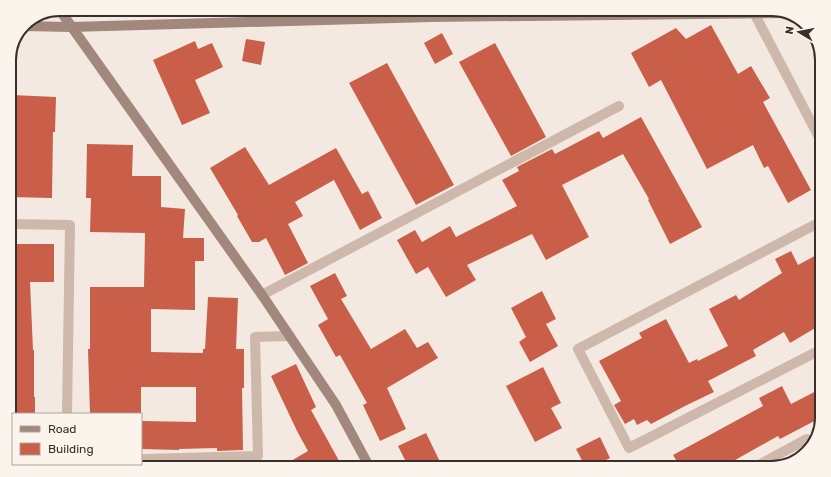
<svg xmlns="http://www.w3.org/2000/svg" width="831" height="477" font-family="Rubik,sans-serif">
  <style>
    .building { fill: #c95f49 }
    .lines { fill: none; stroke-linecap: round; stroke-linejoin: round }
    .lane { stroke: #cdb8ab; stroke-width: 10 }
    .street { stroke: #cdb8ab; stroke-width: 10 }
    .secondary { stroke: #a1877c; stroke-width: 10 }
    .rim { fill: none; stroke: #3b2f2b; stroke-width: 2 }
  </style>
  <rect width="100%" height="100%" fill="#f4e9e0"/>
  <g class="building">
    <polygon points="711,25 738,74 751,66 770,98 763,102 811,190 788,203 768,166 764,168 753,145 707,169 661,80 649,87 631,53 676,28 686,39"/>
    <polygon points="442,33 453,54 435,64 424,43"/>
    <polygon points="246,39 265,42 261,65 242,61"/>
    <polygon points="195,41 198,49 212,43 223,67 195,80 210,113 182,125 153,60"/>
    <polygon points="495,43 546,137 511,156 459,62"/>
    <polygon points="387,63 454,185 416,205 349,83"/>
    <polygon points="12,95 56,97 55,132 53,132 52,198 9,197 9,141"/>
    <polygon points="641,117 702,227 670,244 648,200 649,199 623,154 562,185 589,237 546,260 532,234 467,265 476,280 446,297 428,267 416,274 397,240 415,230 422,242 450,226 456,237 517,206 502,180 519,171 517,167 552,149 555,154 599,131 603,138"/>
    <polygon points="87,144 133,145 132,176 161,176 161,207 185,209 183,238 204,238 204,261 195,261 195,310 151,309 151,352 203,353 203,349 205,349 208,297 238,298 236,349 244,349 244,388 242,388 243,450 217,451 217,448 179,449 179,450 141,449 141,421 196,422 196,387 141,387 141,414 90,414 88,349 90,349 90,287 144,287 145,233 90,232 91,198 86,198"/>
    <polygon points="245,147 269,185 336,148 362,194 368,191 382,218 360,230 334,180 295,202 303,216 288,224 308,263 285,275 266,238 259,242 252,242 237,216 238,215 210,168"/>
    <polygon points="9,244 54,244 54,282 30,282 33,350 34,350 34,397 35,397 35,414 9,414"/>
    <polygon points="791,251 798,265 822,252 822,324 790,343 784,332 753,350 756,356 708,381 714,392 685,406 651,424 647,420 637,425 634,419 625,424 614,405 621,401 599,361 642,338 639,333 666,319 689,363 697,359 698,361 728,346 709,309 736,295 739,300 782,273 775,259"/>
    <polygon points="335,273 347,296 341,299 371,349 405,329 417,348 428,342 438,358 387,388 406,429 380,441 363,405 367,403 340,355 336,357 318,325 328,319 310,286"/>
    <polygon points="542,291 556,319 546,324 558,346 530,362 519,342 526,337 511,308"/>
    <polygon points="296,364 316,407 311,410 343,468 279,468 308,451 297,431 271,376"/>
    <polygon points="543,367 561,403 551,408 562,428 535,442 506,386"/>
    <polygon points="782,386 791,404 822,388 822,417 780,439 778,436 721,468 681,468 673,455 763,406 759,398"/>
    <polygon points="426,433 443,468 409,468 398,446"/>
    <polygon points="600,437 610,458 591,468 586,468 576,449"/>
    <polygon points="243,463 243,468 216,468 216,464"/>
  </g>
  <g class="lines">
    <polyline class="lane" points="262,295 619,106"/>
    <g class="street">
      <polyline points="754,13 822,143"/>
      <polyline points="822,221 578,349 629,448 822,349"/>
      <polyline points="9,224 70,225 67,414"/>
      <polyline points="141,459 258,456 255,337 290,336"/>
      <polyline points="66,468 66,464"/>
      <polyline points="753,468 807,439 811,446"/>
    </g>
    <g class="secondary">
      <polyline points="59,9 262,295 336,405 370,468"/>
      <polyline points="23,26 71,27 431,17 786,13"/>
    </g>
  </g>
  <path d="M0 0H831V477H0ZM60 16H771A44 44 0 0 1 815 60V417A44 44 0 0 1 771 461H60A44 44 0 0 1 16 417V60A44 44 0 0 1 60 16Z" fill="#fbf4ed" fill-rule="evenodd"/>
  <path class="rim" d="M60 16H771A44 44 0 0 1 815 60V417A44 44 0 0 1 771 461H60A44 44 0 0 1 16 417V60A44 44 0 0 1 60 16Z"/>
  <rect x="12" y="413" width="130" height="52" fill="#fbf4ed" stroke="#aea59f"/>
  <rect x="20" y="426" width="20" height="6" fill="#a1877c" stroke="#aea59f"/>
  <text x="48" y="433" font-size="12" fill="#3b2f2b">Road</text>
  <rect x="20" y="443" width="20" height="12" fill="#c95f49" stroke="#aea59f"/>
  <text x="48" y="453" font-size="12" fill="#3b2f2b">Building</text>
  <g transform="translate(799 32) rotate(280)" stroke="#fbf4ed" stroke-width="3" paint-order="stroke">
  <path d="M0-3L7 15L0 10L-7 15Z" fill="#3b2f2b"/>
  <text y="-6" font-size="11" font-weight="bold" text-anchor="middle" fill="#3b2f2b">N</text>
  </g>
</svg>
